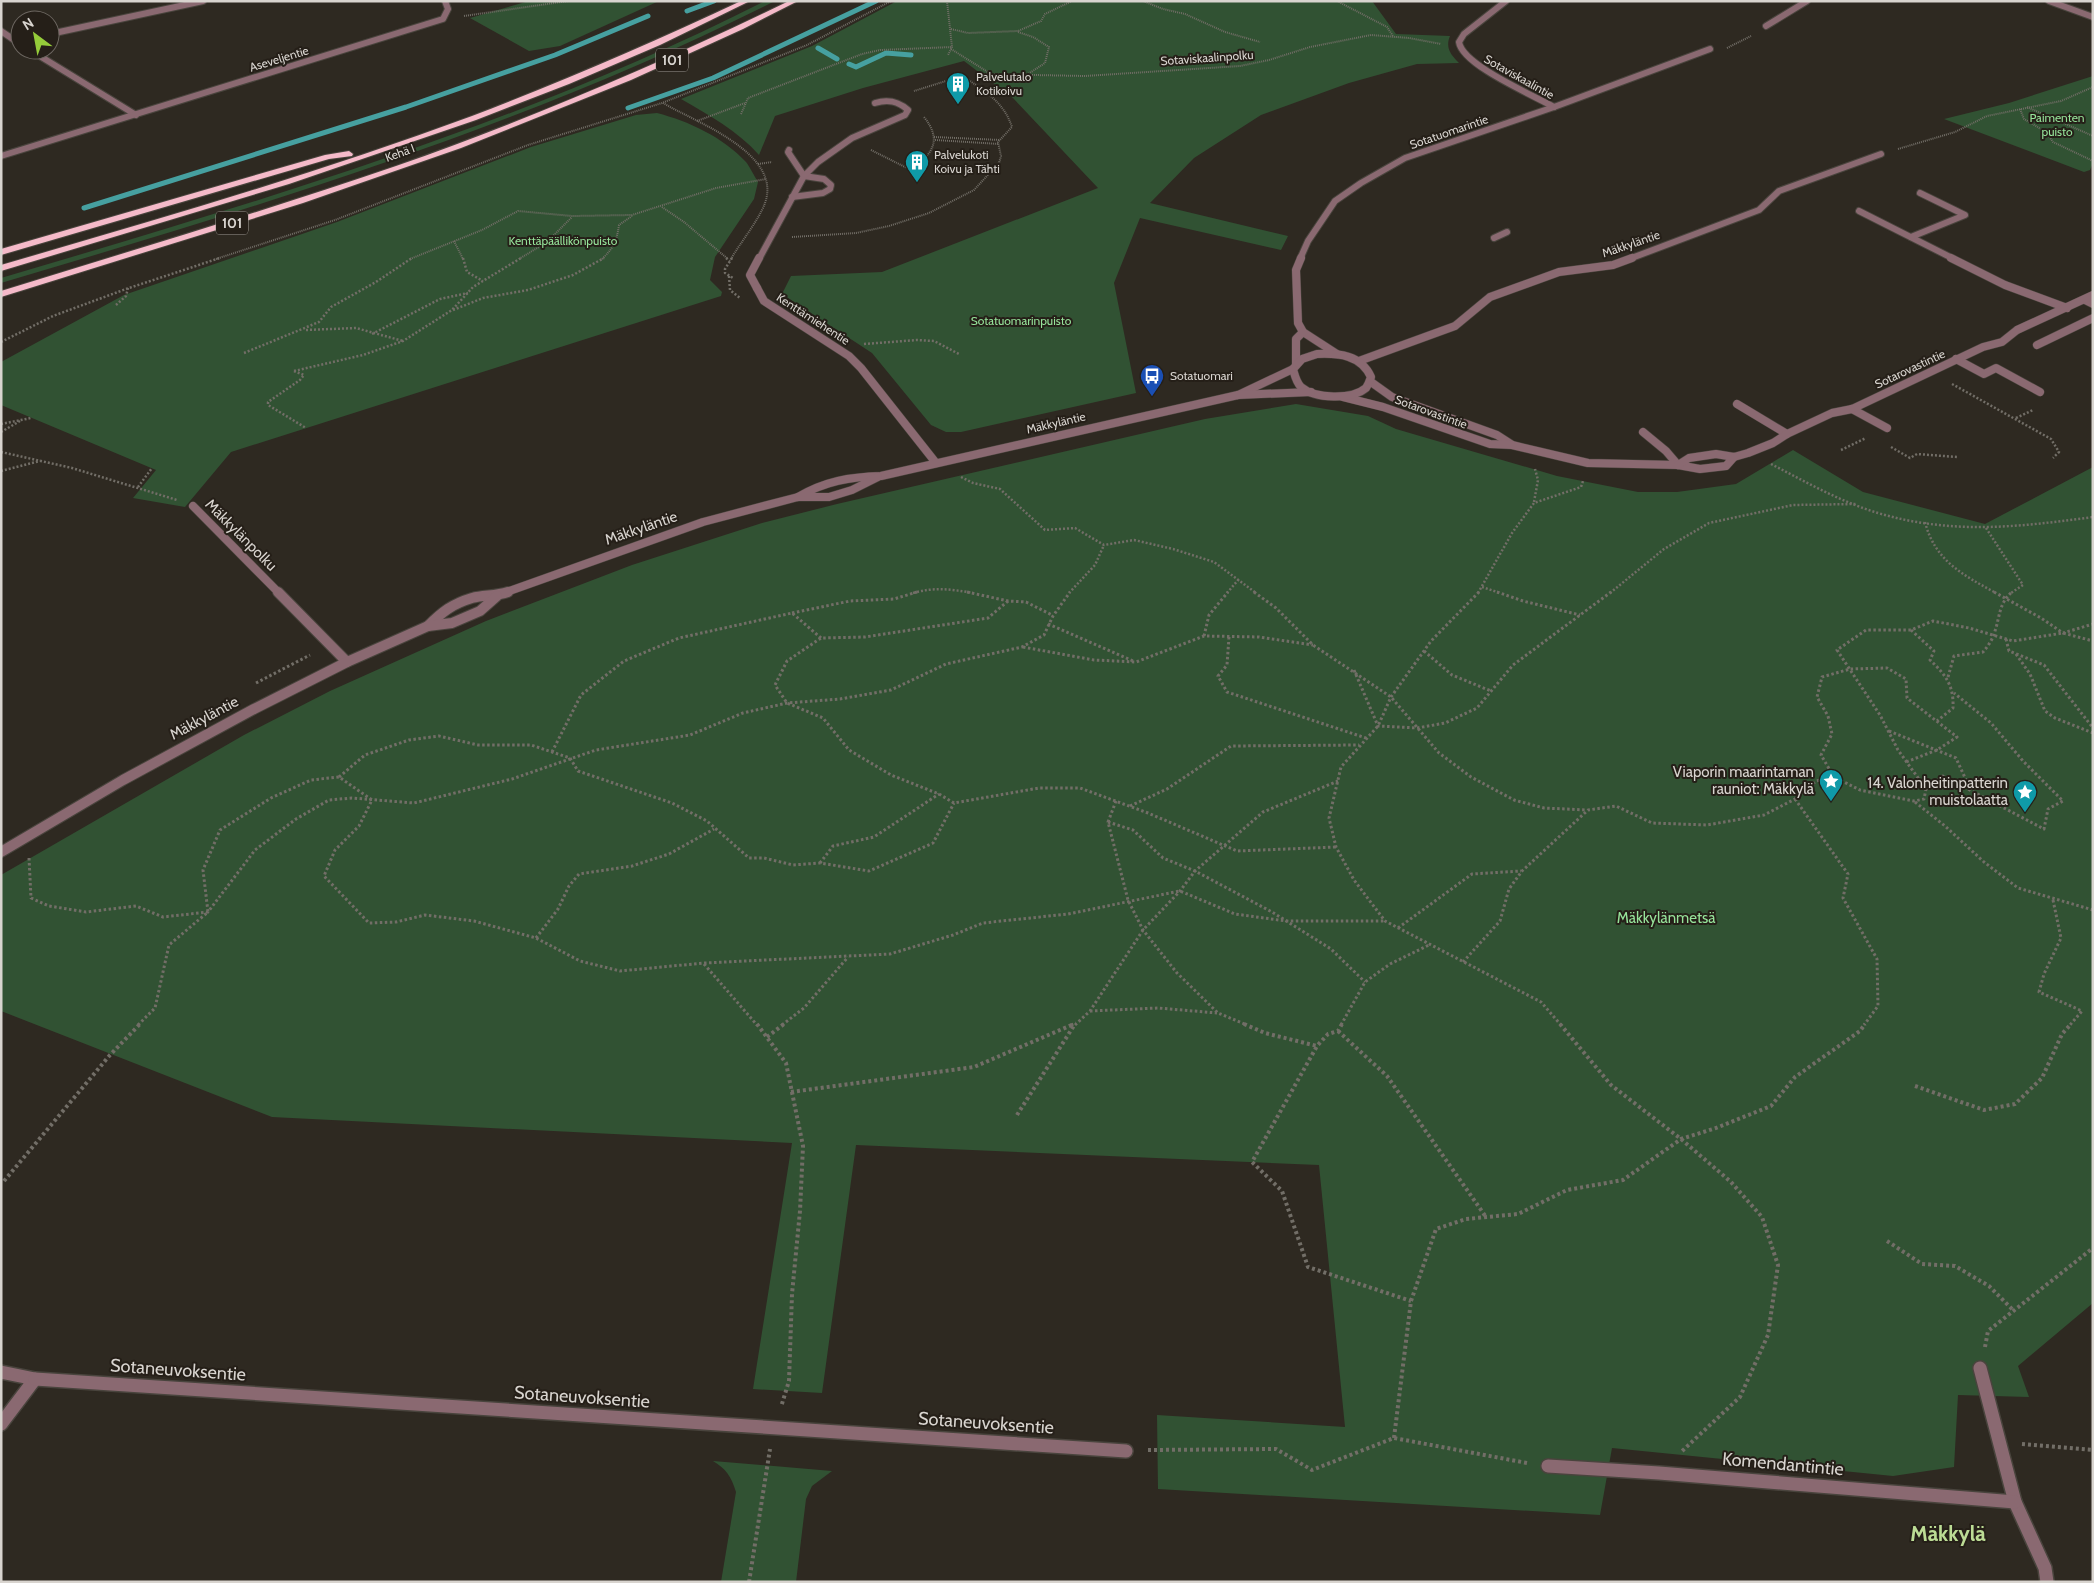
<svg xmlns="http://www.w3.org/2000/svg" width="2094" height="1583" font-family="Cabin,sans-serif">
  <style>
    .green { fill: #315233 }
    .lines { fill: none; stroke-linecap: round; stroke-linejoin: round }
    .stream { stroke: #46a0a0; stroke-width: 5 }
    .service-far1-casing { stroke: #49443d; stroke-width: 8 }
    .service-casing { stroke: #49443d; stroke-width: 9 }
    .minor-far3-casing { stroke: #49443d; stroke-width: 8 }
    .minor-far2-casing { stroke: #49443d; stroke-width: 9 }
    .minor-far1-casing { stroke: #49443d; stroke-width: 12 }
    .minor-casing { stroke: #49443d; stroke-width: 16 }
    .tertiary-far1-casing { stroke: #49443d; stroke-width: 9 }
    .tertiary-casing { stroke: #49443d; stroke-width: 12 }
    .trunk-casing { stroke: #49443d; stroke-width: 2 }
    .path-far3 { stroke: #726e67; stroke-width: 2; stroke-dasharray: 1 1; stroke-linecap: butt }
    .path-far2 { stroke: #726e67; stroke-width: 2.5; stroke-dasharray: 2 2; stroke-linecap: butt }
    .path-far1 { stroke: #726e67; stroke-width: 3; stroke-dasharray: 2.5 2.5; stroke-linecap: butt }
    .path { stroke: #726e67; stroke-width: 4; stroke-dasharray: 3 3; stroke-linecap: butt }
    .service-far1 { stroke: #8a6971; stroke-width: 6 }
    .service { stroke: #8a6971; stroke-width: 8 }
    .minor-far3 { stroke: #8a6971; stroke-width: 6 }
    .minor-far2 { stroke: #8a6971; stroke-width: 8 }
    .minor-far1 { stroke: #8a6971; stroke-width: 10 }
    .minor { stroke: #8a6971; stroke-width: 13 }
    .tertiary-far1 { stroke: #8a6971; stroke-width: 8 }
    .tertiary { stroke: #8a6971; stroke-width: 10 }
    .trunk { fill: #f5bac9; fill-rule: evenodd }
    .labels { text-anchor: middle; stroke-width: 4; stroke-linejoin: round; paint-order: stroke }
    .far-street-label { font-size: 12px; fill: #d8d4cf; stroke: #251f18 }
    .far-poi-label { font-size: 12px; fill: #d8d4cf; stroke: #251f18; text-anchor: start }
    .far-park-label { font-size: 12px; fill: #96e39a; stroke: #251f18 }
    .shield { fill: #251f18; stroke: #a29e98; stroke-width: 1 }
    .shield-label { font-size: 14px; font-weight: bold; fill: #d8d4cf }
    .street-label { font-size: 15px; fill: #d8d4cf; stroke: #251f18 }
    .poi-label { font-size: 15px; fill: #d8d4cf; stroke: #251f18; text-anchor: end }
    .park-label { font-size: 15px; fill: #96e39a; stroke: #251f18 }
    .near-street-label { font-size: 18px; fill: #d8d4cf; stroke: #251f18 }
    .near-quarter-label { font-size: 21px; font-weight: bold; fill: #bcdc95; stroke: #251f18 }
  </style>
  <rect width="100%" height="100%" fill="#2e2921"/>
  <g class="green">
    <polygon points="529,1 659,1 560,46 529,51 470,18"/>
    <path d="M765 1H775C529 125 264 205 1 283V278C261 201 523 124 765 1Z"/>
    <path d="M897 1H1372L1396 34 1450 36C1445 48 1451 55 1459 63L1417 64 1349 83 1261 115 1194 158 1150 203 1288 236 1281 250 1140 218 1114 283 1136 393 961 432H946L931 425 872 353 782 294 791 276 882 272 1098 188 1013 98 964 61 863 88 775 116 759 155C738 131 709 115 681 99L812 46Z"/>
    <polygon points="2093,76 2093,163 2090,170 2084,172 1944,119 2009,103"/>
    <path d="M657 113C688 121 723 137 746 162 750 167 754 176 758 182L754 199 715 257 710 280 722 292 721 296 231 452 185 507 133 498 156 470 1 405V362L124 295 337 222 531 147 636 115Z"/>
    <polygon points="1296,404 1368,416 1396,429 1557,476 1638,492 1677,492 1736,484 1793,450 1863,492 1985,524 2093,467 2093,1303 2018,1366 2029,1397 1958,1395 1954,1467 1893,1476 1612,1448 1600,1515 1158,1489 1157,1415 1345,1427 1319,1165 856,1145 822,1393 753,1389 792,1143 272,1117 1,1011 1,875 244,735 330,691 486,621 632,565 762,523 837,504 1205,419"/>
    <path d="M713 1461 832 1471 812 1486 806 1499 796 1582H721L736 1492C731 1476 726 1469 713 1461Z"/>
  </g>
  <g class="lines">
    <g class="stream">
      <polyline points="687,11 714,1"/>
      <polyline points="818,48 837,59"/>
      <polyline points="849,64 856,67 886,53 911,55"/>
      <polyline points="628,108 713,78 876,1"/>
      <polyline points="84,208 406,107 555,55 648,16"/>
    </g>
    <g class="service-far1-casing">
      <g id="service-far1">
        <polyline points="789,150 788,152 804,176 824,179 831,185 830,189 823,193 792,197"/>
        <polyline points="1859,211 1954,259"/>
        <polyline points="1911,237 1965,215 1920,193"/>
        <polyline points="1494,238 1507,232"/>
        <path d="M759 259 804 176 818 162 852 138 905 115 908 110C898 101 888 99 875 103"/>
      </g>
    </g>
    <g class="service-casing">
      <g id="service">
        <polyline points="1951,258 2005,285 2067,308"/>
        <polyline points="757,288 750,275 759,258"/>
        <polyline points="2085,300 2093,304"/>
        <polyline points="2037,345 2093,318"/>
        <polyline points="1956,359 1984,374 1996,368 2040,392"/>
        <polyline points="1737,404 1787,434"/>
        <polyline points="1852,409 1887,428"/>
        <polyline points="1643,432 1666,451 1678,465"/>
      </g>
    </g>
    <g class="minor-far3-casing">
      <g id="minor-far3">
        <path d="M1506 1 1464 34 1459 42C1462 65 1533 95 1554 107"/>
        <polyline points="2049,1 2093,17"/>
        <polyline points="1766,26 1807,1"/>
        <polyline points="1,31 20,44"/>
        <polyline points="50,34 203,1"/>
        <polyline points="30,50 136,115"/>
        <polyline points="1,156 443,19 448,9 445,1"/>
        <polyline points="1300,259 1308,241 1335,201 1361,183 1405,158 1554,107 1710,49"/>
        <polyline points="1629,259 1759,210 1779,191 1881,154"/>
      </g>
    </g>
    <g class="minor-far2-casing">
      <g id="minor-far2">
        <polyline points="1301,258 1296,270 1298,323 1303,332 1337,354"/>
        <polyline points="757,288 764,301 849,356 861,368 936,463"/>
        <polyline points="1359,361 1455,326 1490,297 1559,272 1613,265 1632,258"/>
        <polyline points="1296,364 1296,339 1303,332"/>
        <polyline points="1371,382 1392,397 1497,435 1511,444"/>
        <polyline points="1343,397 1383,407 1490,444 1512,445 1588,463 1678,465 1700,469 1726,466 1734,457"/>
        <polyline points="1678,465 1689,458 1716,454 1734,457 1748,453 1773,443 1787,434 1832,413 1852,409 1983,347 2002,342 2017,330 2093,295"/>
        <polyline points="193,506 279,593"/>
      </g>
    </g>
    <g class="minor-far1-casing">
      <polyline id="minor-far1" points="278,592 347,662"/>
    </g>
    <g class="minor-casing">
      <g id="minor">
        <polyline points="1980,1368 2015,1502 2045,1568 2047,1582"/>
        <polyline points="1,1372 35,1379 1,1424"/>
        <polyline points="35,1379 1126,1451"/>
        <polyline points="1548,1466 1659,1473 2015,1502"/>
      </g>
    </g>
    <g class="tertiary-far1-casing">
      <g id="tertiary-far1">
        <path d="M1317 354C1339 353 1361 355 1371 377 1370 380 1368 385 1366 388 1352 400 1315 399 1301 387 1296 382 1295 376 1293 369L1302 359Z"/>
        <polyline points="1238,395 1293,369"/>
        <path d="M798 497C825 481 850 477 881 476L1238 395 1311 392"/>
        <polyline points="504,593 703,522 798,497 829,497 852,490 878,477"/>
      </g>
    </g>
    <g class="tertiary-casing">
      <g id="tertiary">
        <path d="M428 626C442 612 452 604 472 598 484 595 496 596 508 592"/>
        <polyline points="1,852 123,780 254,709 347,662 428,626 452,623 480,611 497,596"/>
      </g>
    </g>
    <g class="trunk-casing">
      <g id="trunk">
        <path d="M741 1H750L660 45 569 84 476 120 289 184 1 271V265C159 219 318 173 472 116 563 81 652 43 741 1Z"/>
        <path d="M789 1H798L743 29 631 80 461 148 303 203 1 297V291C133 250 265 211 396 166 530 119 661 63 789 1Z"/>
        <polygon points="349,151 353,154 352,156 329,159 1,255 1,249 325,155"/>
      </g>
    </g>
    <g class="path-far3">
      <polyline points="947,1 952,47 948,55"/>
      <polyline points="1143,1 1163,9 1185,14 1225,32 1260,42"/>
      <polyline points="1337,1 1387,27 1393,36"/>
      <polyline points="464,16 568,1"/>
      <polyline points="951,29 968,33 1018,31 1041,21 1045,14 1072,1"/>
      <polyline points="1018,32 1033,37 1049,47 1045,63 1028,74"/>
      <polyline points="1727,48 1751,36"/>
      <polyline points="951,49 991,74"/>
      <polyline points="982,74 1085,76 1240,66 1269,60 1310,47 1371,35 1409,38 1441,44"/>
      <path d="M663 103C695 122 783 153 765 203 759 220 740 243 731 259"/>
      <polyline points="2027,107 2093,136"/>
      <polyline points="2020,109 2024,119 2046,132 2053,142 2093,161"/>
      <polyline points="741,114 748,98 862,54 880,50 952,47"/>
      <polyline points="697,121 745,103"/>
      <polyline points="934,137 1000,140"/>
      <polyline points="935,140 999,144"/>
      <polyline points="1898,149 1955,132 1987,116 2061,101 2093,87"/>
      <path d="M871 150 911 170C932 154 943 141 924 117"/>
      <polyline points="758,164 772,162"/>
      <polyline points="662,207 684,222 728,259"/>
      <path d="M792 237 856 233 889 226 929 213 974 190 999 163 1001 156 998 142 1012 127C1004 102 984 90 962 76L914 91"/>
      <polyline points="454,241 463,259"/>
      <polyline points="216,259 335,220 528,145 662,103 807,45 891,1"/>
      <polyline points="410,259 482,230 518,211 572,216 632,215 716,188 766,179"/>
      <polyline points="519,259 547,242 572,217"/>
      <path d="M602 259C613 249 617 240 619 225L632 216"/>
    </g>
    <g class="path-far2">
      <polyline points="463,258 467,272 483,281"/>
      <polyline points="726,258 730,261"/>
      <polyline points="732,258 725,269 725,273 733,278"/>
      <polyline points="729,276 730,290 740,298"/>
      <polyline points="116,305 126,296 128,288"/>
      <polyline points="453,310 483,298 528,290 573,275 604,258"/>
      <polyline points="306,330 356,328 403,341"/>
      <polyline points="372,334 440,299 468,293"/>
      <polyline points="1,342 53,316 126,289 220,258"/>
      <polyline points="864,344 917,340 934,341 959,354"/>
      <polyline points="244,353 319,322 331,307 376,282 412,258"/>
      <polyline points="294,371 363,355 403,341 452,310 473,287 521,258"/>
      <polyline points="294,371 304,375 300,380 268,402 268,405 306,428"/>
      <polyline points="1952,384 2051,439 2059,452 2053,458"/>
      <polyline points="2016,418 2033,410"/>
      <polyline points="1,424 31,418"/>
      <polyline points="1,432 20,421"/>
      <polyline points="1891,447 1910,458 1917,454 1957,457"/>
      <polyline points="1841,450 1866,438"/>
      <polyline points="1,452 72,468 177,500"/>
      <path d="M1771 464C1806 482 1841 502 1878 513 1952 535 2019 527 2093 517"/>
      <polyline points="1,471 40,461"/>
      <polyline points="961,477 973,483 1000,489 1045,530 1075,528 1104,545 1134,540 1173,549 1214,562 1256,593"/>
      <polyline points="138,487 152,468"/>
      <polyline points="1534,502 1538,480 1535,469"/>
      <path d="M1925 522C1935 561 1963 575 1996 593"/>
      <polyline points="1986,528 2023,585 2011,593"/>
      <polyline points="1482,587 1500,593"/>
      <path d="M913 593C934 587 951 589 973 593"/>
      <polyline points="1069,593 1095,565 1104,545"/>
      <polyline points="1227,593 1239,579"/>
      <polyline points="1478,593 1512,533 1534,503 1581,487 1583,481"/>
      <polyline points="1610,593 1664,549 1709,523 1793,505 1857,504"/>
    </g>
    <g class="path-far1">
      <polyline points="967,592 1008,601 1026,602 1052,615"/>
      <polyline points="1254,592 1276,608 1313,645 1391,697 1439,753 1471,777 1514,800 1544,808 1587,810"/>
      <polyline points="1479,592 1431,641 1391,697 1378,726 1341,767 1329,818 1336,847 1354,880 1385,921 1541,1002 1561,1025"/>
      <polyline points="1497,592 1523,601 1580,615"/>
      <polyline points="1994,592 2041,618 2063,633 2093,624"/>
      <polyline points="1008,601 988,618 865,637 821,638 787,661 775,685 787,703 823,718 849,750 891,775 939,794 954,803 1039,788 1080,788 1148,813 1237,851 1336,847"/>
      <polyline points="792,613 850,601 894,599 917,592"/>
      <polyline points="1048,624 1133,661"/>
      <path d="M1911 630 1934 651 1930 660C1946 675 1954 686 1953 708L1937 721"/>
      <polyline points="1204,636 1209,615 1228,592"/>
      <polyline points="1229,637 1227,665 1218,676 1227,692 1366,738"/>
      <polyline points="2006,639 2009,651 2044,665 2093,728"/>
      <polyline points="1023,647 1094,660 1136,662 1204,636 1259,637 1313,645"/>
      <polyline points="1424,651 1452,675 1491,691"/>
      <polyline points="2016,654 2030,674 2045,711 2055,718 2093,733"/>
      <polyline points="1354,670 1378,726 1417,728 1445,723 1477,708 1513,665 1611,592"/>
      <path d="M1948 677 1954 656 1983 652C1988 646 1993 639 1995 631 2000 616 1999 603 2012 592"/>
      <polyline points="256,683 310,655"/>
      <polyline points="1889,731 1956,758 1971,791"/>
      <polyline points="552,752 581,695 624,661 679,638 792,613 821,638"/>
      <polyline points="339,777 365,755 409,740 439,736 478,745 531,745 570,758 578,771 672,803 707,821 749,858 764,858 793,865 820,863 869,871 933,843 954,803"/>
      <polyline points="1834,777 1821,755 1832,734 1828,716 1817,697 1822,677 1850,669 1887,668 1906,679 1907,698 1957,737 1937,750 1906,762"/>
      <polyline points="1926,789 1943,776 2044,829 2048,809 2063,801 2023,761 1991,723 1954,693"/>
      <polyline points="1795,799 1848,874 1843,898 1877,959 1878,1006 1864,1025"/>
      <polyline points="1116,801 1108,822 1128,900 1143,930 1177,973 1218,1013 1247,1025"/>
      <polyline points="1915,802 1945,826 1984,862 2018,888 2093,910"/>
      <polyline points="1130,806 1167,789 1231,746 1359,745"/>
      <polyline points="1108,822 1133,830 1163,858 1195,871 1272,912 1331,949 1365,982"/>
      <polyline points="29,858 31,898 49,906 86,912 136,906 163,917 208,912 255,850 296,819 329,800 352,798 414,803 512,779 596,750 690,735 743,713 787,703 840,699 891,690 946,664 1022,647 1044,635 1053,616 1070,592"/>
      <polyline points="820,863 833,846 874,837 939,794"/>
      <polyline points="2053,900 2061,938 2044,974 2039,992 2082,1011 2070,1025"/>
      <polyline points="1398,928 1472,874 1521,871"/>
      <polyline points="536,938 558,909 569,886 579,874 632,866 669,854 714,829"/>
      <polyline points="1463,962 1500,921 1509,889 1522,871 1588,810 1616,806 1652,823 1707,825 1764,815 1795,799 1816,781 1834,777 1860,790 1914,801 1924,799 1926,789 1898,750 1880,715 1837,650 1866,630 1911,630 1933,621 1969,628 2013,641 2063,633 2093,641"/>
      <polyline points="704,964 757,1025"/>
      <polyline points="1090,1011 1158,1008 1217,1013"/>
      <polyline points="138,1025 155,1008 169,945 208,912 203,870 220,830 271,798 311,780 339,777 372,800 359,826 335,850 324,876 369,923 396,922 425,915 474,921 536,938 580,961 620,971 704,963 890,954 953,935 983,923 1068,914 1180,891 1235,914 1286,921 1385,921"/>
      <polyline points="782,1025 804,1008 848,957"/>
      <polyline points="1071,1025 1076,1023"/>
      <polyline points="1075,1025 1090,1011 1143,930 1180,891 1195,871 1263,812 1338,781"/>
      <polyline points="1341,1025 1365,982 1390,964 1429,945"/>
    </g>
    <g class="path">
      <polyline points="757,1024 786,1063 803,1146 800,1211 792,1294 789,1381 781,1407"/>
      <polyline points="1244,1024 1265,1033 1317,1046"/>
      <polyline points="1342,1024 1338,1031 1328,1034 1317,1046 1252,1162 1282,1191 1308,1267 1411,1301"/>
      <polyline points="1560,1024 1611,1085 1681,1139 1731,1182 1762,1217 1778,1265 1768,1335 1740,1397 1680,1453"/>
      <polyline points="1338,1031 1387,1076 1486,1217"/>
      <polyline points="767,1037 784,1024"/>
      <polyline points="1915,1086 1984,1110 2015,1104 2042,1078 2062,1034 2071,1024"/>
      <polyline points="791,1092 974,1067 1074,1024"/>
      <polyline points="1017,1115 1075,1024"/>
      <polyline points="4,1181 110,1055 140,1024"/>
      <polyline points="1887,1241 1922,1264 1955,1266 1989,1286 2014,1311"/>
      <polyline points="1985,1347 1988,1331 2093,1248"/>
      <polyline points="1394,1438 1411,1301 1436,1229 1466,1219 1518,1214 1567,1190 1623,1180 1681,1139 1716,1128 1771,1106 1795,1077 1860,1031 1865,1024"/>
      <polyline points="2022,1444 2093,1450"/>
      <polyline points="1148,1450 1276,1449 1312,1470 1394,1438 1527,1463"/>
      <polyline points="749,1582 770,1449"/>
    </g>
    <use href="#service-far1" class="service-far1"/>
    <use href="#service" class="service"/>
    <use href="#minor-far3" class="minor-far3"/>
    <use href="#minor-far2" class="minor-far2"/>
    <use href="#minor-far1" class="minor-far1"/>
    <use href="#minor" class="minor"/>
    <use href="#tertiary-far1" class="tertiary-far1"/>
    <use href="#tertiary" class="tertiary"/>
    <use href="#trunk" class="trunk"/>
  </g>
  <defs>
    <g id="building-pin" transform="scale(1.25)"><path d="M0 17L-7.5 6A9.5 9.5 0 1 1 7.5 6Z" fill="#0f9aa8" stroke="#251f18"/><path d="M-4-6H4V6H1V3H-1V6H-4ZM-2.5-4.3h1.7v1.8h-1.7ZM.8-4.3h1.7v1.8H.8ZM-2.5-1h1.7V.8h-1.7ZM.8-1h1.7V.8H.8Z" fill="#fff"/></g>
    <g id="bus-pin" transform="scale(1.25)"><path d="M0 17L-7.5 6A9.5 9.5 0 1 1 7.5 6Z" fill="#1a4fb4" stroke="#251f18"/><path d="M-5-6H5V4H4V6H2V4H-2V6H-4V4H-5ZM-3.5-4V0h7V-4ZM-3.5 1.2v1.5H-2V1.2ZM2 1.2v1.5H3.5V1.2Z" fill="#fff"/></g>
    <g id="sight-pin" transform="scale(1.25)"><path d="M0 17L-7.5 6A9.5 9.5 0 1 1 7.5 6Z" fill="#0f9aa8" stroke="#251f18"/><path d="M0-6L1.8-2.2L6-1.7L2.9 1.2L3.7 5.4L0 3.3L-3.7 5.4L-2.9 1.2L-6-1.7L-1.8-2.2Z" fill="#fff"/></g>
  </defs>
  <g fill-rule="evenodd">
    <use href="#building-pin" x="958" y="84"/>
    <use href="#building-pin" x="917" y="162"/>
    <use href="#bus-pin" x="1152" y="376"/>
    <use href="#sight-pin" x="1831" y="781"/>
    <use href="#sight-pin" x="2025" y="792"/>
  </g>
  <g class="labels">
    <g class="far-street-label">
      <text transform="translate(1207 58) rotate(-4)" y="4">Sotaviskaalinpolku</text>
      <text transform="translate(279 59) rotate(-17)" y="4">Aseveljentie</text>
      <text transform="translate(1519 77) rotate(29)" y="4">Sotaviskaalintie</text>
      <text transform="translate(1449 132) rotate(-19)" y="4">Sotatuomarintie</text>
      <text transform="translate(400 153) rotate(-20)" y="4">Kehä I</text>
      <text transform="translate(1631 244) rotate(-19)" y="4">Mäkkyläntie</text>
      <text transform="translate(813 319) rotate(33)" y="4">Kenttämiehentie</text>
      <text transform="translate(1910 369) rotate(-25)" y="4">Sotarovastintie</text>
      <text transform="translate(1431 412) rotate(20)" y="4">Sotarovastintie</text>
      <text transform="translate(1056 423) rotate(-13)" y="4">Mäkkyläntie</text>
    </g>
    <g class="far-poi-label">
      <text x="976" y="81">Palvelutalo<tspan x="976" dy="14">Kotikoivu</tspan></text>
      <text x="934" y="159">Palvelukoti<tspan x="934" dy="14">Koivu ja Tähti</tspan></text>
      <text x="1170" y="380">Sotatuomari</text>
    </g>
    <g class="far-park-label">
      <text x="2057" y="122">Paimenten<tspan x="2057" dy="14">puisto</tspan></text>
      <text x="563" y="245">Kenttäpäällikönpuisto</text>
      <text x="1021" y="325">Sotatuomarinpuisto</text>
    </g>
    <g class="shield">
      <rect x="656" y="48.5" width="32" height="23" rx="4"/>
      <rect x="216" y="211.5" width="32" height="23" rx="4"/>
    </g>
    <g class="shield-label">
      <text x="672" y="65">101</text>
      <text x="232" y="228">101</text>
    </g>
    <g class="street-label">
      <text transform="translate(641 528) rotate(-19)" y="5">Mäkkyläntie</text>
      <text transform="translate(241 535) rotate(45)" y="5">Mäkkylänpolku</text>
      <text transform="translate(204 718) rotate(-28)" y="5">Mäkkyläntie</text>
    </g>
    <g class="poi-label">
      <text x="1814" y="777">Viaporin maarintaman<tspan x="1814" dy="17">rauniot: Mäkkylä</tspan></text>
      <text x="2008" y="788">14. Valonheitinpatterin<tspan x="2008" dy="17">muistolaatta</tspan></text>
    </g>
    <g class="park-label">
      <text x="1666" y="923">Mäkkylänmetsä</text>
    </g>
    <g class="near-street-label">
      <text transform="translate(178 1370) rotate(4)" y="6">Sotaneuvoksentie</text>
      <text transform="translate(582 1397) rotate(4)" y="6">Sotaneuvoksentie</text>
      <text transform="translate(986 1423) rotate(4)" y="6">Sotaneuvoksentie</text>
      <text transform="translate(1783 1464) rotate(5)" y="6">Komendantintie</text>
    </g>
    <g class="near-quarter-label">
      <text x="1948" y="1541">Mäkkylä</text>
    </g>
  </g>
  <rect width="2094" height="1583" fill="none" stroke="#d8d4cf" stroke-width="5"/>
  <g transform="translate(35 35) rotate(328)"><circle r="24" fill="#251f18" stroke="#6d6761"/>
  <path d="M0-4L9 19L0 12L-9 19Z" fill="#95cc3a"/>
  <text y="-8" font-size="14" font-weight="bold" text-anchor="middle" fill="#d8d4cf">N</text>
  </g>
</svg>
